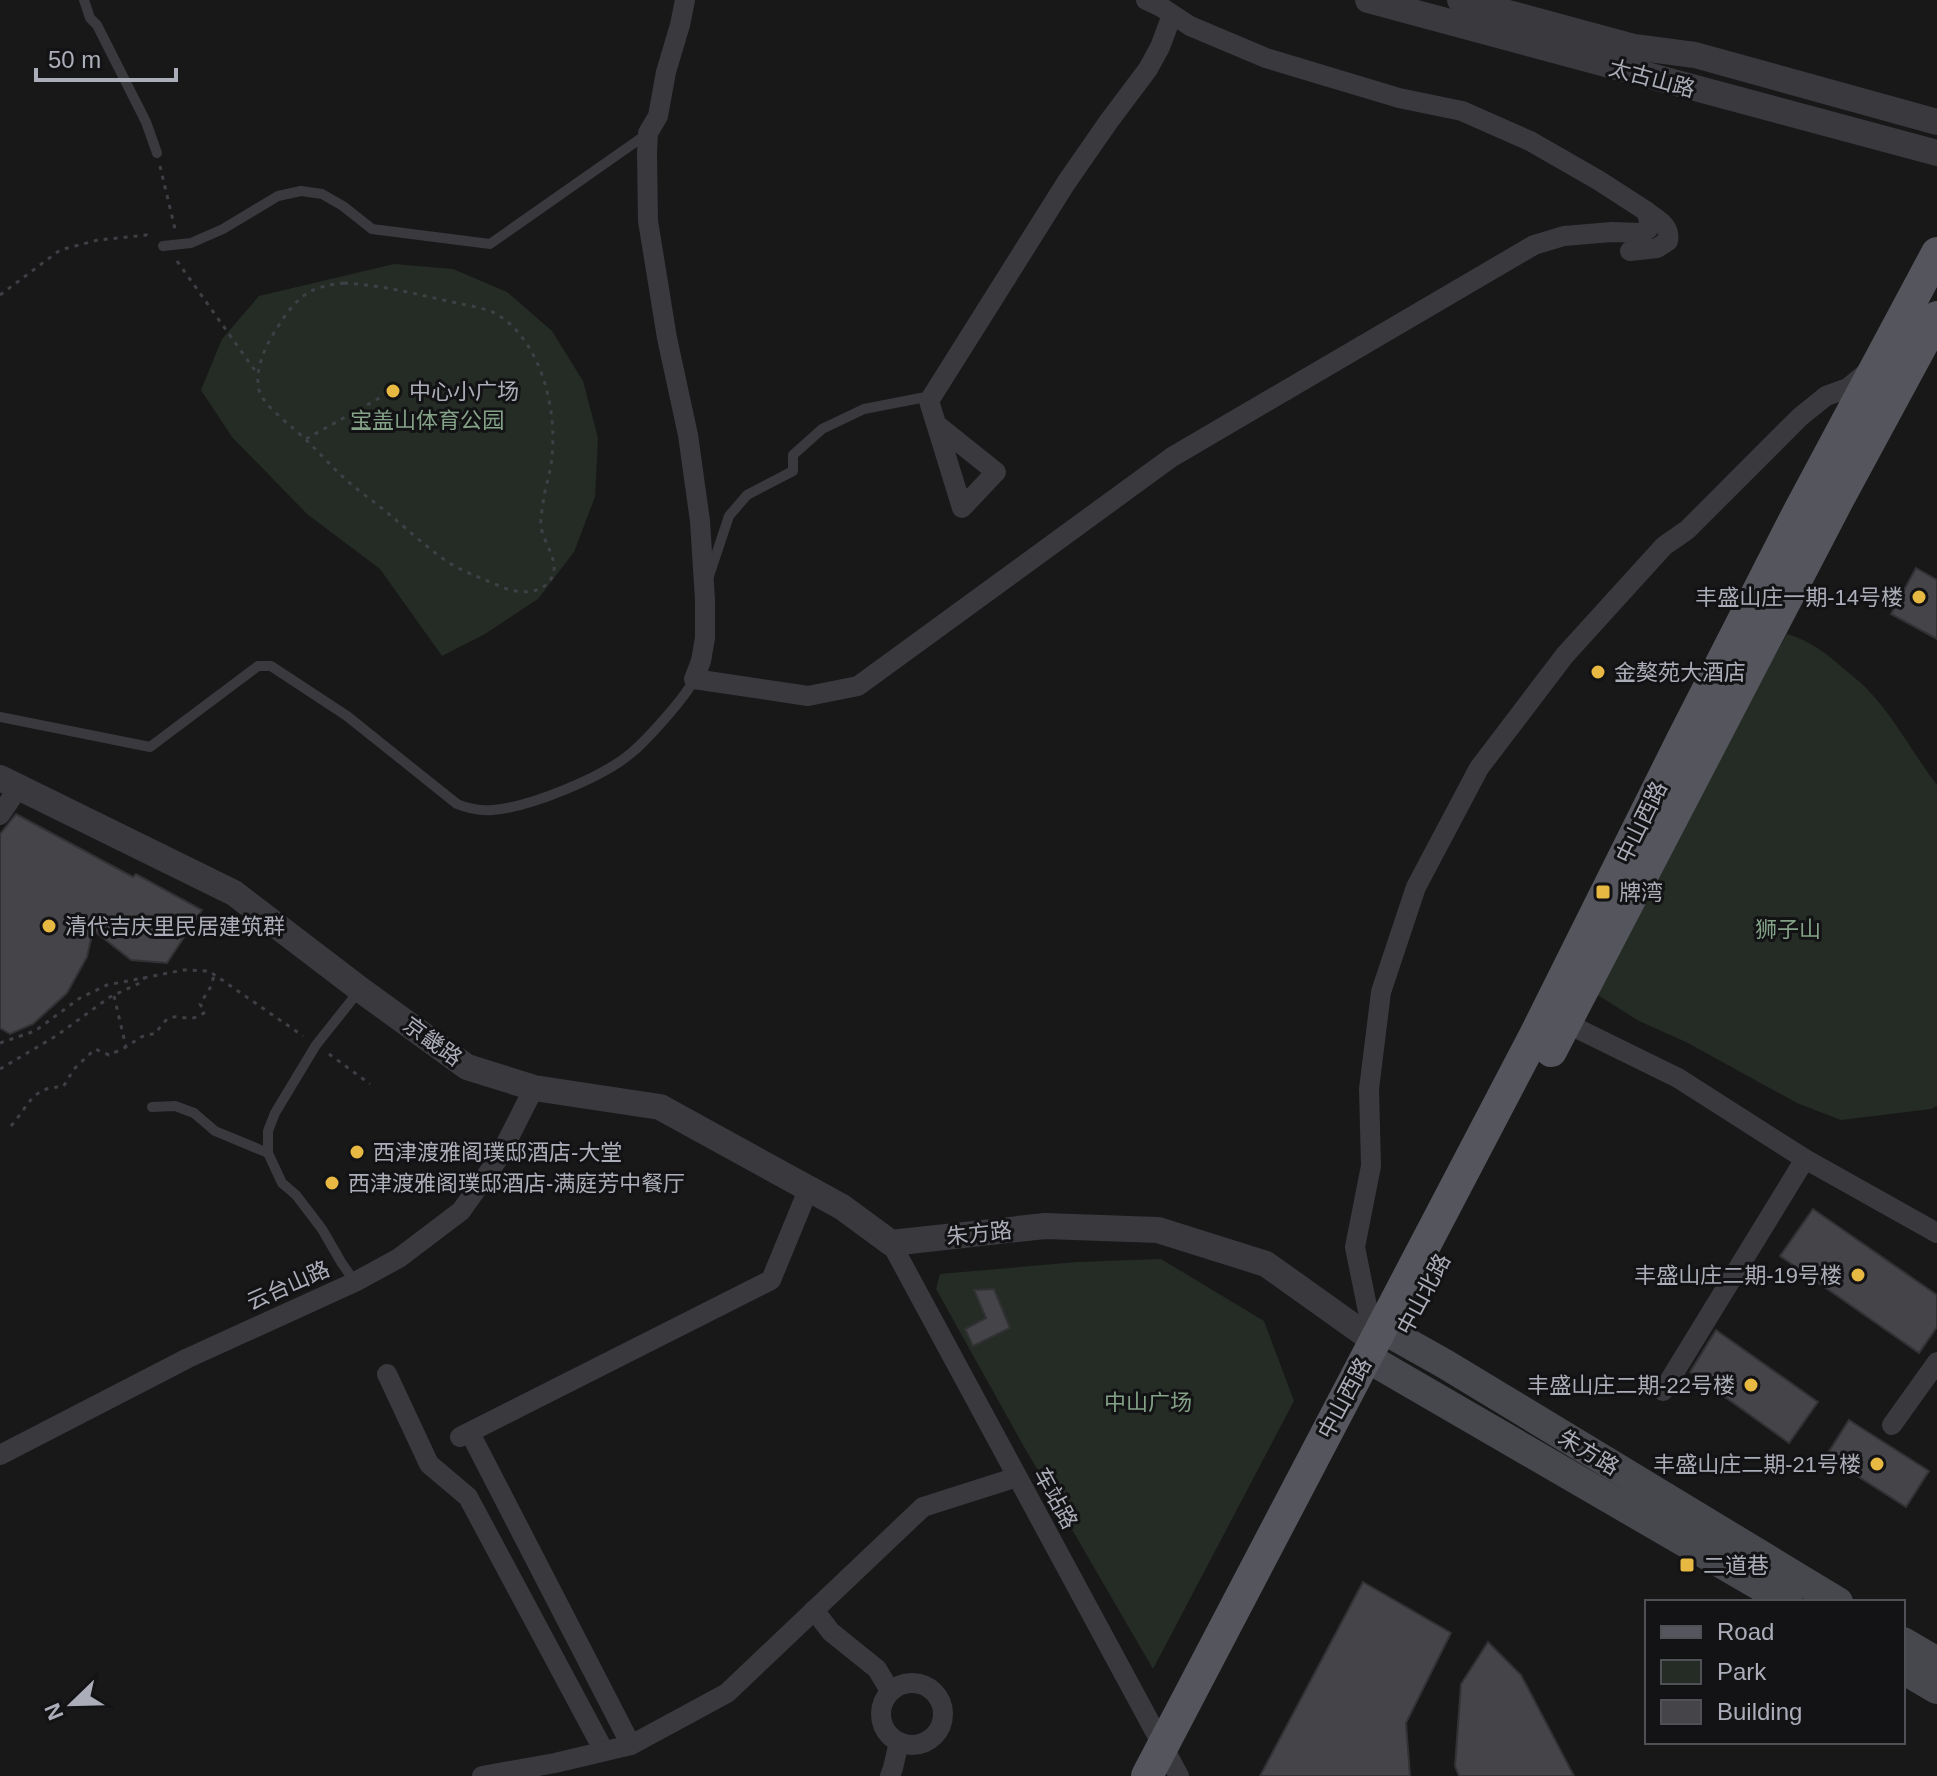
<svg xmlns="http://www.w3.org/2000/svg" width="1937" height="1776" font-family="Helvetica,'Noto Sans SC',sans-serif">
  <style>
    .green { fill: #242c25 }
    .building { fill: #454549; stroke: #323235; stroke-width: 2 }
    .lines { fill: none; stroke-linecap: round; stroke-linejoin: round }
    .path { stroke: #3f4045; stroke-width: 3; stroke-dasharray: 4 6; stroke-linecap: butt }
    .service { stroke: #39393e; stroke-width: 10 }
    .minor { stroke: #39393e; stroke-width: 20 }
    .tertiary { stroke: #39393e; stroke-width: 26 }
    .secondary { stroke: #47484e; stroke-width: 30 }
    .primary { stroke: #55565d; stroke-width: 32 }
    .poi-dot { fill: #e7b942; stroke: #131315; stroke-width: 3 }
    .labels { text-anchor: middle; stroke-width: 6; stroke-linejoin: round; paint-order: stroke }
    .street-label { font-size: 22px; fill: #abaeb8; stroke: #131315 }
    .poi-label { font-size: 22px; fill: #abaeb8; stroke: #131315; text-anchor: start }
    .park-label { font-size: 22px; fill: #83a287; stroke: #131315 }
  </style>
  <rect width="100%" height="100%" fill="#181819"/>
  <g class="green">
    <polygon points="394,264 453,269 507,292 552,331 583,381 598,438 595,497 574,552 538,599 485,634 442,656 380,569 307,514 232,437 201,390 222,339 259,296"/>
    <path d="M1787 634C1811 641 1826 653 1844 669 1852 676 1861 682 1868 690 1895 718 1913 754 1937 785V1106L1931 1109 1841 1120 1797 1103 1686 1042 1639 1021 1585 987Z"/>
    <polygon points="1161,1259 1264,1321 1294,1401 1153,1669 1023,1445 936,1289 940,1274 1077,1262"/>
  </g>
  <g class="building">
    <polygon points="1916,568 1937,580 1937,639 1891,614"/>
    <polygon points="16,814 133,877 136,874 202,910 167,963 131,960 93,930 87,957 67,993 33,1024 10,1034 0,1028 0,834"/>
    <polygon points="1813,1209 1937,1295 1937,1327 1919,1353 1780,1256"/>
    <polygon points="994,1289 1010,1328 973,1346 965,1329 986,1318 974,1290"/>
    <polygon points="1716,1330 1818,1402 1789,1443 1690,1372"/>
    <polygon points="1849,1420 1929,1471 1906,1507 1826,1456"/>
    <polygon points="1363,1582 1451,1633 1406,1723 1410,1776 1260,1776"/>
    <polygon points="1488,1642 1521,1675 1574,1776 1459,1776 1455,1766 1461,1684"/>
  </g>
  <g class="lines">
    <g class="path">
      <polyline points="160,166 175,229"/>
      <polyline points="177,261 256,372"/>
      <path d="M344 283C383 285 419 295 457 303 470 306 487 308 498 315 541 342 557 408 552 456 551 471 545 487 543 503 542 511 540 520 541 527 544 544 561 563 551 579 541 595 517 594 502 587 481 578 460 571 442 558 424 545 407 529 390 515 375 502 358 491 343 477 330 465 318 451 304 438 292 426 264 407 259 390 254 369 266 345 277 328 297 297 307 287 344 283Z"/>
      <polyline points="0,295 60,250 98,240 147,235 151,238"/>
      <polyline points="306,439 392,391"/>
      <polyline points="114,996 126,1047"/>
      <polyline points="0,1043 35,1031 80,998 107,985 184,970 209,971 303,1036"/>
      <polyline points="329,1054 370,1084"/>
      <polyline points="0,1069 56,1036 110,997 142,982 145,977"/>
      <path d="M11 1126C28 1107 32 1086 63 1087L74 1069 95 1049 109 1055C115 1052 123 1049 129 1045 139 1039 142 1034 155 1034 159 1029 163 1022 168 1019 179 1012 190 1025 205 1012L200 1004 210 988 214 976"/>
    </g>
    <g class="service">
      <polyline points="84,0 90,18 97,25 146,122 157,153"/>
      <polyline points="163,246 191,243 223,229 278,196 301,191 322,194 343,206 372,229 490,244 647,134"/>
      <polyline points="709,576 729,516 747,495 793,471 793,455 822,429 864,409 931,396"/>
      <path d="M0 717 150 747 258 666H271L347 716 457 804C469 809 479 811 493 810 530 807 601 778 630 754 645 742 687 696 694 679"/>
      <polyline points="152,1107 175,1106 194,1113 215,1131 268,1153"/>
      <polyline points="355,1282 341,1262 322,1229 296,1195 282,1183 268,1153 268,1131 275,1113 316,1045 359,991"/>
    </g>
    <g class="minor">
      <polyline points="685,0 680,25 666,72 658,116 648,133 647,153 648,221 667,338 688,435 700,521 705,600 705,638 701,661 694,679 808,696 858,686 1172,457 1534,245 1564,236 1612,232 1641,233 1648,229 1649,221 1646,211 1598,180 1530,141 1462,111 1399,98 1266,58 1190,26 1161,7 1146,0"/>
      <path d="M1630 251 1657 248 1668 241C1671 225 1657 220 1646 211"/>
      <polyline points="936,424 996,472 962,508 929,401 1066,183 1109,121 1148,69 1160,47 1172,15"/>
      <polyline points="0,815 19,787"/>
      <polyline points="1566,1023 1678,1078 1805,1159 1937,1233"/>
      <polyline points="891,1243 1179,1776"/>
      <polyline points="1374,1341 1355,1247 1371,1166 1369,1089 1381,992 1416,887 1479,768 1565,655 1664,546 1687,530 1800,417 1826,396 1848,388 1866,373"/>
      <polyline points="387,1374 429,1464 468,1497 604,1751"/>
      <polyline points="1663,1391 1805,1159"/>
      <polyline points="1892,1425 1937,1362"/>
      <polyline points="470,1433 631,1745"/>
      <polyline points="460,1437 771,1280 808,1190"/>
      <polyline points="0,1455 188,1358 355,1282 399,1258 461,1211 498,1159 534,1088"/>
      <polyline points="814,1610 831,1632 877,1669 890,1691"/>
      <circle cx="912" cy="1714" r="31"/>
      <polyline points="482,1776 555,1763 631,1745 727,1693 923,1507 1017,1477"/>
      <polyline points="890,1776 893,1768 899,1742"/>
    </g>
    <g class="tertiary">
      <polyline points="1368,0 1937,153"/>
      <polyline points="1460,0 1634,47 1695,55 1937,122"/>
      <polyline points="0,778 234,893 361,990 467,1067 534,1088 660,1107 842,1207 891,1243 1045,1226 1158,1230 1266,1264 1374,1341"/>
    </g>
    <g class="secondary">
      <polyline points="1381,1328 1445,1364 1838,1602"/>
      <polyline points="1366,1357 1788,1602"/>
      <polyline points="1903,1642 1937,1662"/>
      <polyline points="1903,1669 1937,1689"/>
    </g>
    <g class="primary">
      <polyline points="1551,1051 1840,496 1937,317"/>
      <polyline points="1147,1776 1534,1037 1682,740 1798,513 1937,253"/>
    </g>
  </g>
  <g class="poi-dot">
    <circle cx="393" cy="391" r="8"/>
    <circle cx="1919" cy="597" r="8"/>
    <circle cx="1598" cy="672" r="8"/>
    <rect x="1595" y="884" width="16" height="16" rx="4"/>
    <circle cx="49" cy="926" r="8"/>
    <circle cx="357" cy="1152" r="8"/>
    <circle cx="332" cy="1183" r="8"/>
    <circle cx="1858" cy="1275" r="8"/>
    <circle cx="1751" cy="1385" r="8"/>
    <circle cx="1877" cy="1464" r="8"/>
    <rect x="1679" y="1557" width="16" height="16" rx="4"/>
  </g>
  <g class="labels">
    <g class="street-label">
      <text transform="translate(1652 78) rotate(15)" y="8">太古山路</text>
      <text transform="translate(1641 822) rotate(-64)" y="8">中山西路</text>
      <text transform="translate(433 1041) rotate(36)" y="8">京畿路</text>
      <text transform="translate(979 1233) rotate(-6)" y="8">朱方路</text>
      <text transform="translate(288 1285) rotate(-24)" y="8">云台山路</text>
      <text transform="translate(1423 1294) rotate(-62)" y="8">中山北路</text>
      <text transform="translate(1344 1398) rotate(-62)" y="8">中山西路</text>
      <text transform="translate(1589 1452) rotate(31)" y="8">朱方路</text>
      <text transform="translate(1056 1498) rotate(61)" y="8">车站路</text>
    </g>
    <g class="poi-label">
      <text x="409" y="399">中心小广场</text>
      <text x="1903" y="605" text-anchor="end">丰盛山庄一期-14号楼</text>
      <text x="1614" y="680">金獒苑大酒店</text>
      <text x="1619" y="900">牌湾</text>
      <text x="65" y="934">清代吉庆里民居建筑群</text>
      <text x="373" y="1160">西津渡雅阁璞邸酒店-大堂</text>
      <text x="348" y="1191">西津渡雅阁璞邸酒店-满庭芳中餐厅</text>
      <text x="1842" y="1283" text-anchor="end">丰盛山庄二期-19号楼</text>
      <text x="1735" y="1393" text-anchor="end">丰盛山庄二期-22号楼</text>
      <text x="1861" y="1472" text-anchor="end">丰盛山庄二期-21号楼</text>
      <text x="1703" y="1573">二道巷</text>
    </g>
    <g class="park-label">
      <text x="427" y="428">宝盖山体育公园</text>
      <text x="1788" y="937">狮子山</text>
      <text x="1148" y="1410">中山广场</text>
    </g>
  </g>
  <rect x="1645" y="1600" width="260" height="144" fill="#131315" stroke="#505156" stroke-width="2"/>
  <rect x="1661" y="1626" width="40" height="12" fill="#55565d" stroke="#505156" stroke-width="2"/>
  <text x="1717" y="1640" font-size="24" fill="#abaeb8">Road</text>
  <rect x="1661" y="1660" width="40" height="24" fill="#242c25" stroke="#505156" stroke-width="2"/>
  <text x="1717" y="1680" font-size="24" fill="#abaeb8">Park</text>
  <rect x="1661" y="1700" width="40" height="24" fill="#454549" stroke="#505156" stroke-width="2"/>
  <text x="1717" y="1720" font-size="24" fill="#abaeb8">Building</text>
  <g transform="translate(72 1704) rotate(247)" stroke="#131315" stroke-width="6" paint-order="stroke">
  <path d="M0-6L14 30L0 20L-14 30Z" fill="#abaeb8"/>
  <text y="-12" font-size="22" font-weight="bold" text-anchor="middle" fill="#abaeb8">N</text>
  </g>
  <path d="M36 68v12h140v-12" fill="none" stroke="#abaeb8" stroke-width="4"/>
  <text x="48" y="68" font-size="24" fill="#abaeb8" stroke="#131315" stroke-width="6" paint-order="stroke">50 m</text>
</svg>
